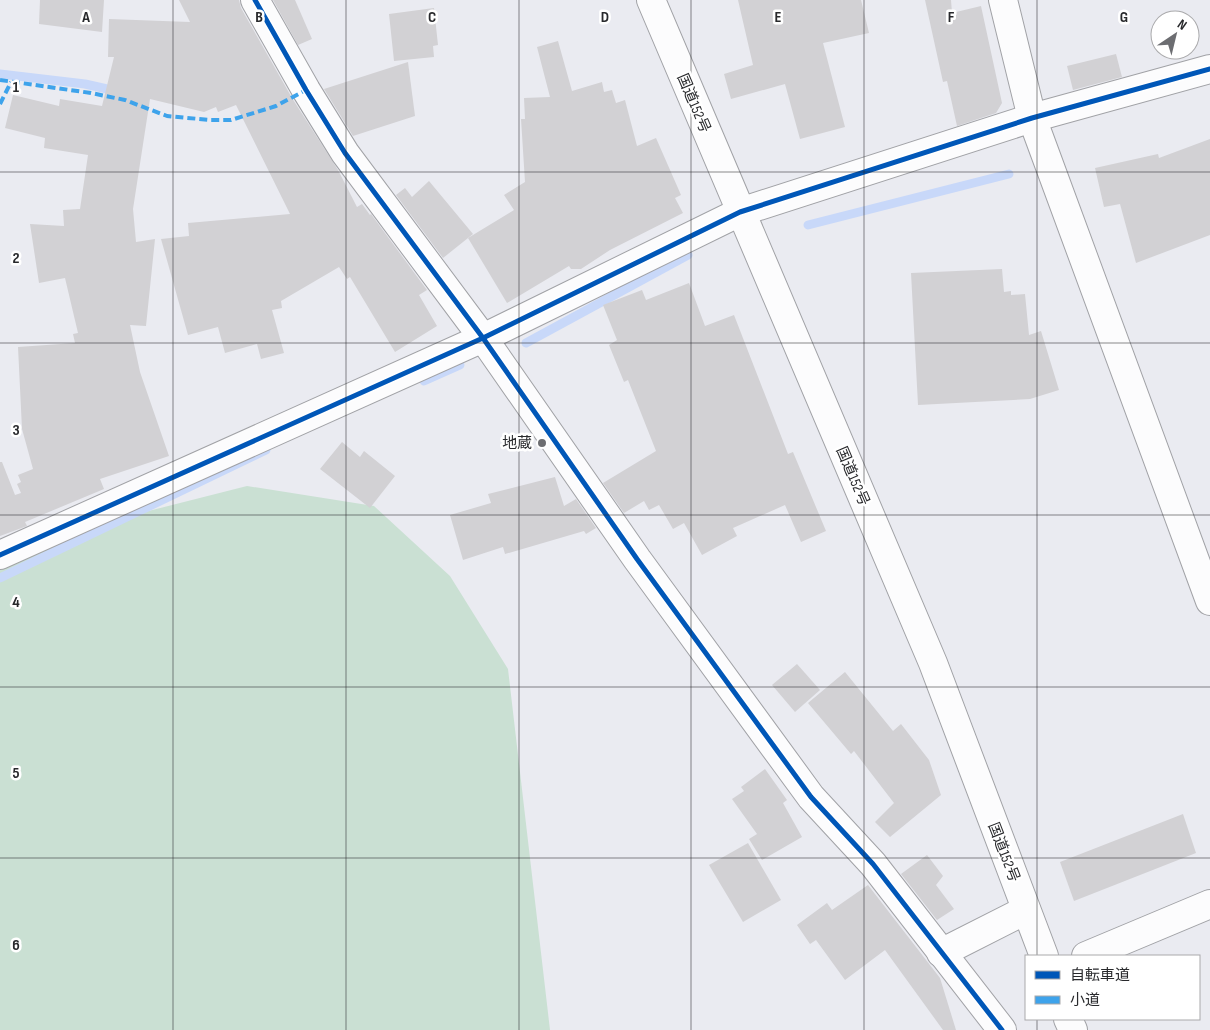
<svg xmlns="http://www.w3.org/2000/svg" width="1210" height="1030" font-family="'Sofia Sans Condensed','Noto Sans JP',sans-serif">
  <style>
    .green { fill: #cae0d3 }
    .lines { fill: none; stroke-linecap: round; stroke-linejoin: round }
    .stream { stroke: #c8d8f9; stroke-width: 9 }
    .building { fill: #d2d1d4 }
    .minor-casing { stroke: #a1a2a6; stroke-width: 30 }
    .highway-casing { stroke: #a1a2a6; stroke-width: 30 }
    .minor { stroke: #fcfcfd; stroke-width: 28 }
    .highway { stroke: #fcfcfd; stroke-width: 28 }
    .quiet { stroke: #3ea3eb; stroke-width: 4; stroke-dasharray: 8 4; stroke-linecap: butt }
    .cycleway-casing { stroke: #fff; stroke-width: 8 }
    .cycleway { stroke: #0057b8; stroke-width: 5 }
    .grid { fill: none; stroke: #28292c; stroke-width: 1; stroke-opacity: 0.55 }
    .poi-dot { fill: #6c6d71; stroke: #fff; stroke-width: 2 }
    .labels { text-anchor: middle; stroke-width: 5; stroke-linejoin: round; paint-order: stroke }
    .street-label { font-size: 15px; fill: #28292c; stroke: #fff }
    .poi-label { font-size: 15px; fill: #28292c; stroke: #fff; text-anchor: end }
    .grid-label { font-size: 16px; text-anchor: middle; font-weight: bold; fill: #28292c; stroke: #fff; stroke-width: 5; stroke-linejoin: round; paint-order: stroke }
  </style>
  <rect width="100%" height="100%" fill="#eaebf1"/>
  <polygon class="green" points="247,486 374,506 450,576 508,669 550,1030 0,1030 0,545 50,536"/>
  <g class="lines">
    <g class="stream">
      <polyline points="0,74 85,84 116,91"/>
      <polyline points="808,225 1009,174"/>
      <polyline points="526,343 688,255"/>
      <polyline points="424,381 460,365"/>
      <polyline points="0,578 266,450"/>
    </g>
  </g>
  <g class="building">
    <polygon points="40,0 104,0 102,32 39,24"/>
    <polygon points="179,0 239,0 241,8 292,98 338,170 357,207 362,204 370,215 371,214 427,290 419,295 437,326 395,352 350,277 347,279 339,267 281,301 282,308 272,310 284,353 261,359 257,344 225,353 218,327 188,335 161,239 189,236 188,223 290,214 236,105 218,112 216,107 204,112 150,99 133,209 136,242 155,239 146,326 130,325 140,372 169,456 100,479 104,489 25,522 27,526 0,536 0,462 2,462 15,495 21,493 17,484 21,482 18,475 33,469 22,429 18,347 75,343 73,334 78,333 65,278 39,283 30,224 64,226 63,210 80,209 88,155 44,148 45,138 5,128 13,95 59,106 60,99 102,106 114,57 108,57 109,19 190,22"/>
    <polygon points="273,0 295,0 312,39 298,45"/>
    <polygon points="738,0 861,0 869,33 823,43 845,127 800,139 785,84 731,99 724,74 753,65"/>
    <polygon points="925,0 951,0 952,13 981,6 1002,103 996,113 957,126 947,81 943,82"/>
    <polygon points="434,8 438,45 433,46 434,57 394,61 389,14"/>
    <polygon points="558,41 572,91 602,82 604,92 612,90 616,103 625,100 637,146 656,138 681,195 675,198 683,213 610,250 581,269 571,269 569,266 507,303 468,238 514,210 504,195 525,182 521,119 525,119 524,98 550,97 537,47"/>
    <polygon points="1116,54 1122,77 1073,90 1067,66"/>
    <polygon points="408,62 415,116 353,136 324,89"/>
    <polygon points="1210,139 1210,235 1136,263 1120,204 1104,207 1095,168 1158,154 1159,158"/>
    <polygon points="429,181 473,234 443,258 396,195 405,188 412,197"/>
    <polygon points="1002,269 1004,292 1011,291 1011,295 1025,294 1029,335 1041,331 1059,390 1030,399 918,405 911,273"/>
    <polygon points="689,283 705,326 734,315 788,454 793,452 826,531 801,542 785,505 733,528 737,536 702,555 684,523 673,529 659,505 649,510 644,501 624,513 603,483 656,451 628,380 624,382 609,345 617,340 603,305 642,290 646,300"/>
    <polygon points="342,442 360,457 364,451 395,476 370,508 320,469"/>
    <polygon points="555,477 564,506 576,499 596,528 586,534 584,531 505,554 503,547 463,560 450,515 491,503 488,494"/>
    <polygon points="797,664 820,690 795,712 772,685"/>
    <polygon points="845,672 893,731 901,724 929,760 941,795 890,837 875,822 894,803 854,751 851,754 808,703"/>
    <polygon points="765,769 787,800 783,803 802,837 762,860 749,839 757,834 732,799 744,791 741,787"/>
    <polygon points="1183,814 1196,853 1074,901 1060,862"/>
    <polygon points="748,843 781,900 743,922 709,865"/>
    <polygon points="927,855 943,876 936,885 954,909 937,920 901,874"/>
    <polygon points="868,885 940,978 956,1030 943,1030 885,950 845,980 816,940 810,944 797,925 827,903 832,910"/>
  </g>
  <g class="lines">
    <g class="minor-casing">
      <g id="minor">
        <polyline points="255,0 306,90 345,153 483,338 637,559 811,797 873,864 1002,1030"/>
        <polyline points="1003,0 1032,118 1210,601"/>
        <polyline points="0,555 483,338 740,212 1032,118 1210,69"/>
        <polyline points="941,953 1026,910"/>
        <polyline points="1086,956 1210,904"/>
      </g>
    </g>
    <g class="highway-casing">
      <g id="highway">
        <polyline points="651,0 933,663 1044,956"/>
        <polyline points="1068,1019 1073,1030"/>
      </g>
    </g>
    <use href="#minor" class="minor"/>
    <use href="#highway" class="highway"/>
    <g class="quiet">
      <polyline points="0,80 91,93 125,100 167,116 210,120 231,120 276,106 306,90"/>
      <polyline points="0,104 11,82"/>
    </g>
    <g class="cycleway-casing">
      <g id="cycleway">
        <polyline points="255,0 306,90 345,153 483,338 637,559 811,797 873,864 1002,1030"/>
        <polyline points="0,555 483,338 740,212 1032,118 1210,69"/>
      </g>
    </g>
    <use href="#cycleway" class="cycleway"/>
  </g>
  <path class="grid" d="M173 0V1030M346 0V1030M519 0V1030M691 0V1030M864 0V1030M1037 0V956M0 172H1210M0 343H1210M0 515H1210M0 687H1210M0 858H1210M1037 1019V1030"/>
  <circle class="poi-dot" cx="542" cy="443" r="5"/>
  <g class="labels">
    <g class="street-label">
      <text transform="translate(694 103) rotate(67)" y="5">国道152号</text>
      <text transform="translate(853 476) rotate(67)" y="5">国道152号</text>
      <text transform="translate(1004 852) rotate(69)" y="5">国道152号</text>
    </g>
    <g class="poi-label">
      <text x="532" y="448">地蔵</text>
    </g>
  </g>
  <g class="grid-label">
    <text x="86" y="22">A</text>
    <text x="259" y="22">B</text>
    <text x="432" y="22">C</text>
    <text x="605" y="22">D</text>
    <text x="778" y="22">E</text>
    <text x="951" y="22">F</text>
    <text x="1124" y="22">G</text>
    <text x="16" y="92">1</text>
    <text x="16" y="263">2</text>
    <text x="16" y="435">3</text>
    <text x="16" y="607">4</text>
    <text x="16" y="778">5</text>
    <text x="16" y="950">6</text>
  </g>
  <rect x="1025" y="955" width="175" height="65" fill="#ffffff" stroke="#a9a9ab"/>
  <rect x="1035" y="971" width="25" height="8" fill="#0057b8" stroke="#a9a9ab"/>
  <text x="1070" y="980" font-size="15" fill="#28292c">自転車道</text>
  <rect x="1035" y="996" width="25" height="8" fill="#3ea3eb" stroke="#a9a9ab"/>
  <text x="1070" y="1005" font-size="15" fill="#28292c">小道</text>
  <g transform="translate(1175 35) rotate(35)"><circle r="24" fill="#ffffff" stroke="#a9a9ab"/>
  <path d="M0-4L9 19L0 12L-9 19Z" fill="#6c6d71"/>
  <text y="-8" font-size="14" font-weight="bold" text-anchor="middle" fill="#28292c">N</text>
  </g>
</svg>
